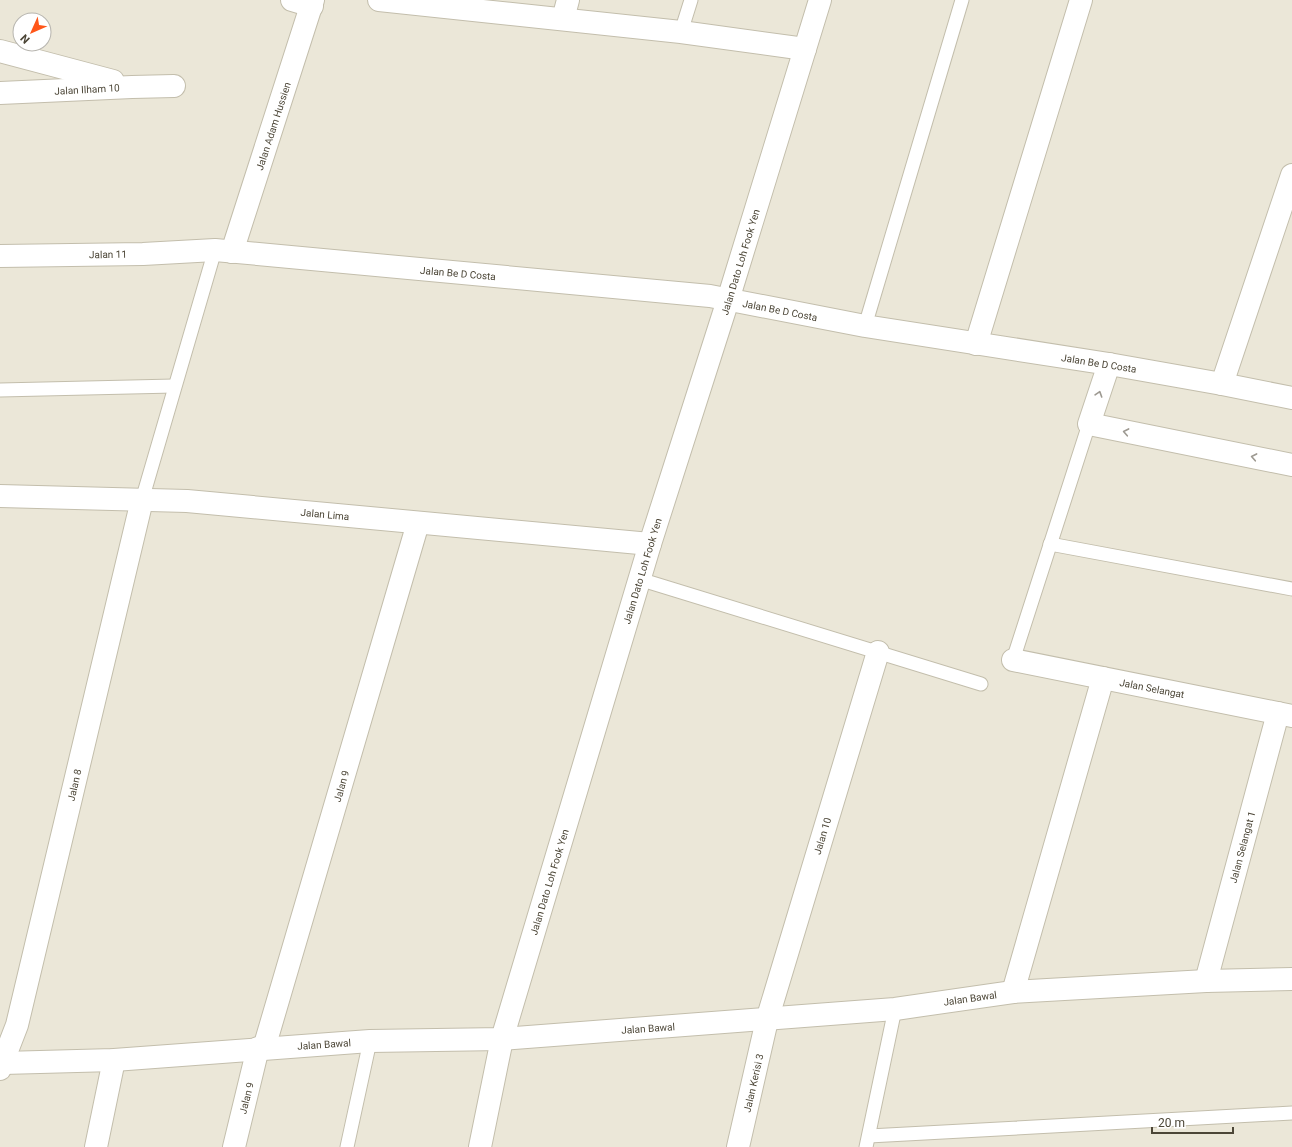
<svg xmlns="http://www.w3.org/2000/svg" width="1292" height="1147" font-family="Roboto,sans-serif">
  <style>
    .residential { fill: #ebe7d8; fill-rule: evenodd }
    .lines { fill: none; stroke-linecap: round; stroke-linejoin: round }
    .service-casing { stroke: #c3beac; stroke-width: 15 }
    .minor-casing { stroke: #c3beac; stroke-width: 24 }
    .service { stroke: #fff; stroke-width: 13 }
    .minor { stroke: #fff; stroke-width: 22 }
    .oneway { stroke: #9d9991 }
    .labels { text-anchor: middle; stroke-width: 3.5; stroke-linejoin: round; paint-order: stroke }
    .street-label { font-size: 10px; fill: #4c4637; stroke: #fff }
  </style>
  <rect width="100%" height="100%" fill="#f7f4eb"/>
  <path class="residential" d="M0 0H1292V1147H0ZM20 20H44V44H20Z"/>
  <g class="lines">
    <g class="service-casing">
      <g id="service">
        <polyline points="681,32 691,0"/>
        <polyline points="865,326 962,0"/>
        <polyline points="0,390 174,386"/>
        <polyline points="142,500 215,250"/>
        <polyline points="1050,544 1292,589"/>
        <polyline points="639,579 981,684"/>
        <polyline points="1013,660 1089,424"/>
        <polyline points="869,1136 1292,1113"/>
        <polyline points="347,1147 370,1041"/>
        <polyline points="866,1147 895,1009"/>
      </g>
    </g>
    <g class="minor-casing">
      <g id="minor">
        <polyline points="292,0 312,6"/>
        <polyline points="379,0 681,32 805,49"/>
        <polyline points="563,19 568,0"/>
        <polyline points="0,51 113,81"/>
        <polyline points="0,93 132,87 174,86"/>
        <polyline points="232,252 313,0"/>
        <polyline points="0,256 143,254 215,250 710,296 865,326 1109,364 1222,384 1292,398"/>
        <polyline points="976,344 1081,0"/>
        <polyline points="1109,364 1089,424 1292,465"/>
        <polyline points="1222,384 1292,175"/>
        <polyline points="0,496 187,501 650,544"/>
        <polyline points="1013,660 1292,716"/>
        <polyline points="1206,981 1278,713"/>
        <polyline points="1013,992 1103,678"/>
        <polyline points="264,1048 418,523"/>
        <polyline points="3,1063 114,1060 370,1041 502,1039 895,1009 1013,992 1206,981 1292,979"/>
        <polyline points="0,1069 17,1025 142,500"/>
        <polyline points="96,1147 114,1060"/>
        <polyline points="234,1147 258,1048"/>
        <polyline points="480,1147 502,1039 650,544 728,300 820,0"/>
        <polyline points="738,1147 767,1020 878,652"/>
      </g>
    </g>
    <use href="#service" class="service"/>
    <use href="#minor" class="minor"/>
  </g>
  <defs><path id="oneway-chevron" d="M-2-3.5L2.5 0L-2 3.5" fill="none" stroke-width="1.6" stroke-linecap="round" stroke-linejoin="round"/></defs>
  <g class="oneway">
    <use href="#oneway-chevron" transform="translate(1099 394) rotate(-72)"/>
    <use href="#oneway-chevron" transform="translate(1126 432) rotate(-169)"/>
    <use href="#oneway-chevron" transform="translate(1254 457) rotate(-169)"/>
  </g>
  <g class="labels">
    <g class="street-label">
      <text transform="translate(87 89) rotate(-3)" y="4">Jalan Ilham 10</text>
      <text transform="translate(273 126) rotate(-72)" y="4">Jalan Adam Hussien</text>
      <text transform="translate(108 254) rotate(-1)" y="4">Jalan 11</text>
      <text transform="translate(740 262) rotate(-73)" y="4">Jalan Dato Loh Fook Yen</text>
      <text transform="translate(458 273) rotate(5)" y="4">Jalan Be D Costa</text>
      <text transform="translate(780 310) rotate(11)" y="4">Jalan Be D Costa</text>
      <text transform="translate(1099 363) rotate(9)" y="4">Jalan Be D Costa</text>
      <text transform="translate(325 514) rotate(5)" y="4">Jalan Lima</text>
      <text transform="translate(642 571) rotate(-73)" y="4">Jalan Dato Loh Fook Yen</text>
      <text transform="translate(1152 688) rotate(11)" y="4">Jalan Selangat</text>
      <text transform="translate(74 785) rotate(-77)" y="4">Jalan 8</text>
      <text transform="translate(341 786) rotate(-74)" y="4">Jalan 9</text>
      <text transform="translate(822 836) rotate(-73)" y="4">Jalan 10</text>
      <text transform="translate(1242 847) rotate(-75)" y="4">Jalan Selangat 1</text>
      <text transform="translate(549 882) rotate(-73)" y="4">Jalan Dato Loh Fook Yen</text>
      <text transform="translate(970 998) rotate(-8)" y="4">Jalan Bawal</text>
      <text transform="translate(648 1028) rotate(-4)" y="4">Jalan Bawal</text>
      <text transform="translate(324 1044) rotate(-4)" y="4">Jalan Bawal</text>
      <text transform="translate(753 1083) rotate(-77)" y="4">Jalan Kerisi 3</text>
      <text transform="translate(246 1098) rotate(-76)" y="4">Jalan 9</text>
    </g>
  </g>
  <g transform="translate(32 32) rotate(225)"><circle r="19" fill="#ffffff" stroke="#b7b5af"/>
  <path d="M0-3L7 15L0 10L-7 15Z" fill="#ff5619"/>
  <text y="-6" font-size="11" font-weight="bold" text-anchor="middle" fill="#4c4637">N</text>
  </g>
  <path d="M1152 1127v6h81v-6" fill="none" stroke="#4c4637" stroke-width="2"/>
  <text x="1158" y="1127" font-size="12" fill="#4c4637" stroke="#ffffff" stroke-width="3" paint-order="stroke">20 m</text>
</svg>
